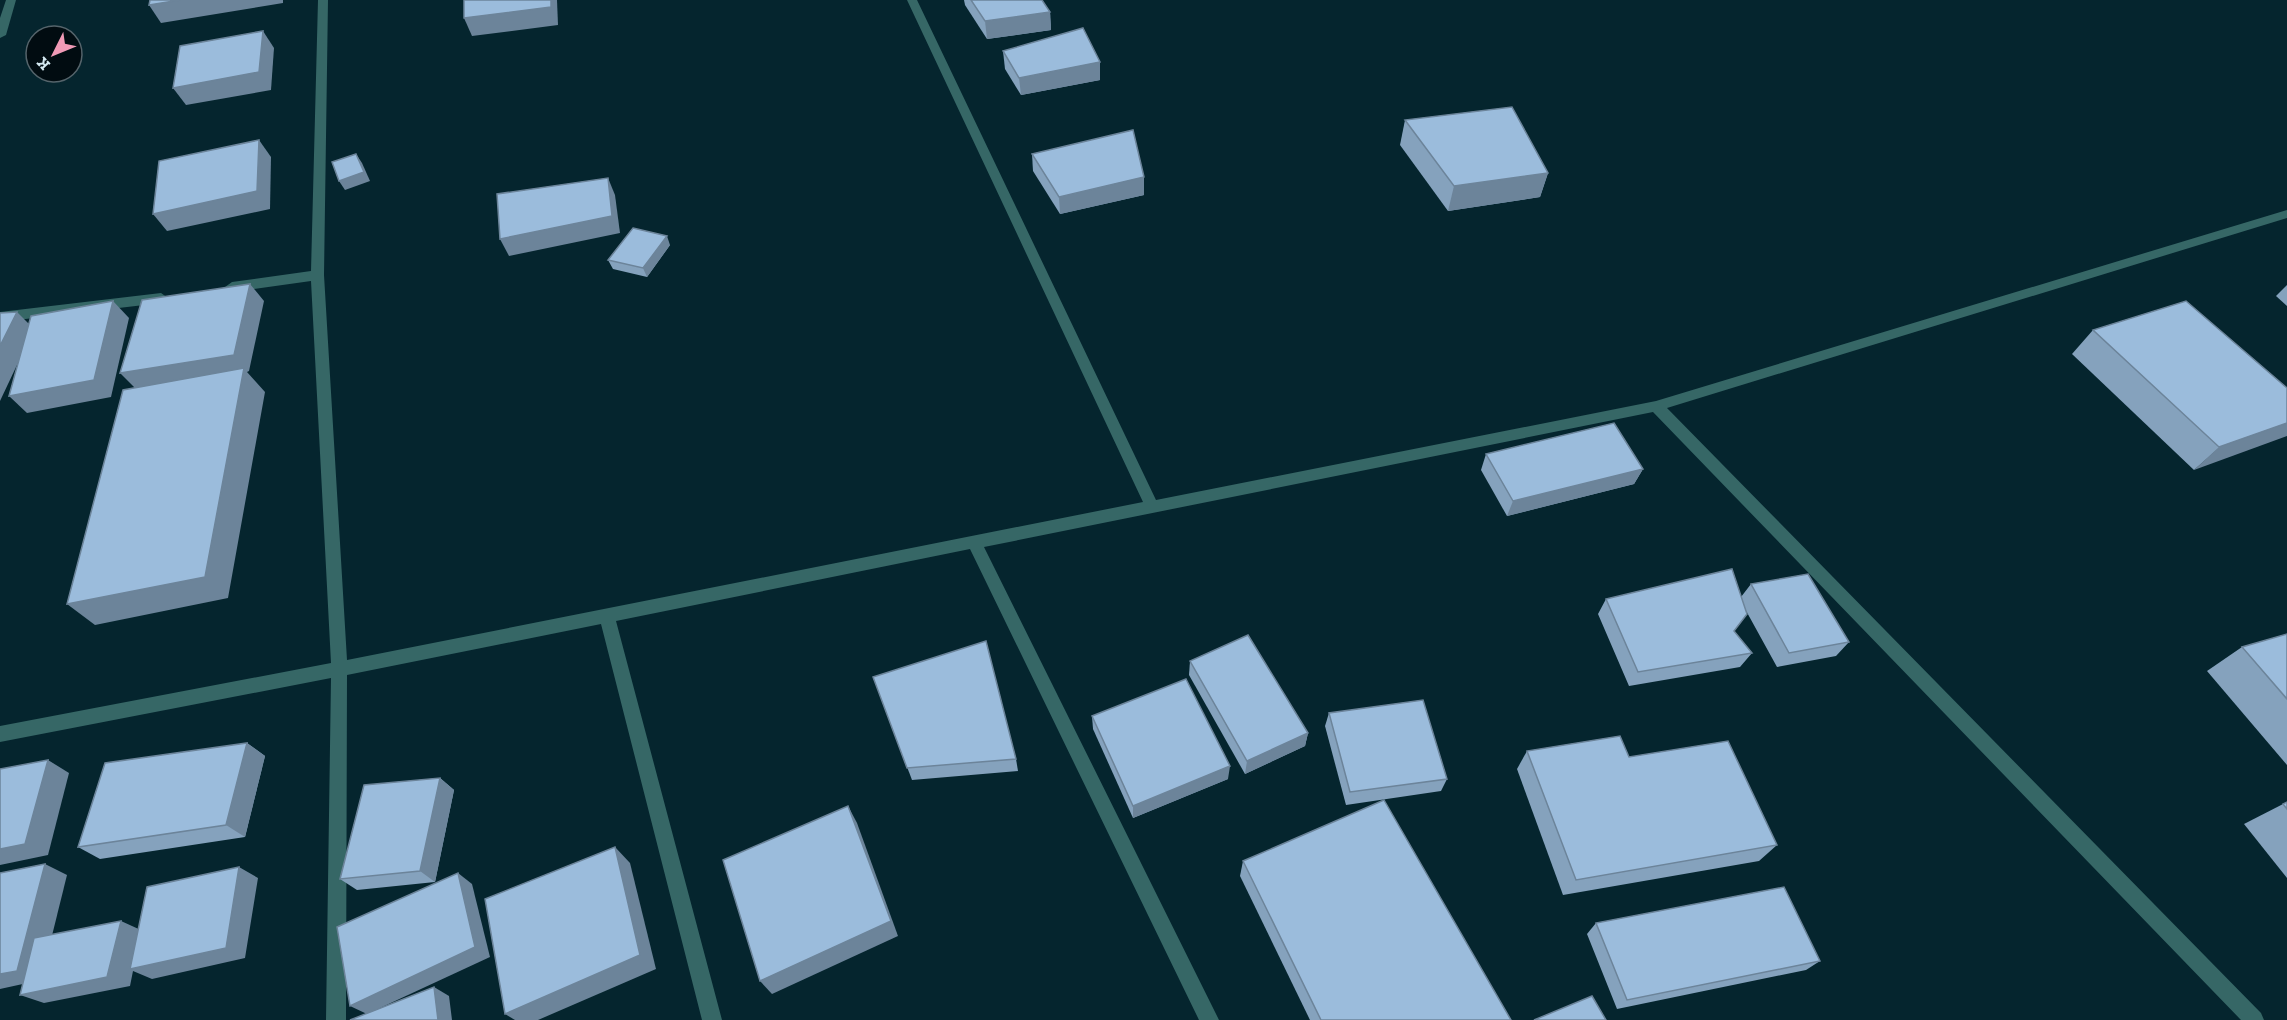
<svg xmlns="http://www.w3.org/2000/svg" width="2287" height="1020" font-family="'Zilla Slab',serif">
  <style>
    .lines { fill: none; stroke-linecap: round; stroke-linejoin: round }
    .minor { fill: #366766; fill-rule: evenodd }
    .wall { fill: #85a2bd }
    .shaded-wall { fill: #6c849a }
    .building { fill: #9bbcdc; stroke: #6c849a; stroke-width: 1.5 }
  </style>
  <rect width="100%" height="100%" fill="#05252e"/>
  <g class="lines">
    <g class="minor">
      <polygon points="6,0 16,0 6,35 0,38 0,18"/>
      <polygon points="318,0 328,0 324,275 347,660 1143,502 907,0 917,0 1156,500 1656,401 2287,210 2287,218 1667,408 2261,1013 2264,1020 2241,1020 1653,412 984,547 1219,1020 1199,1020 970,549 616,621 722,1020 702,1020 601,624 347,675 346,1020 326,1020 331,678 0,742 0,726 331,663 311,281 232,292 225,287 232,282 311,271"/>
      <polygon points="161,293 168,298 161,303 0,322 0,312"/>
    </g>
  </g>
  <g class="wall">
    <polygon points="964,0 1042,0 1050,12 1051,30 987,39 965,5"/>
    <polygon points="1003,51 1100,80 1021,95 1005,69"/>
    <polygon points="1405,120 1548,173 1540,197 1448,211 1400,145"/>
    <polygon points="1032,154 1144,195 1060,214 1033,171"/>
    <polygon points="670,245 647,277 613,269 608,260"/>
    <polygon points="2287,285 2287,306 2276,296"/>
    <polygon points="2093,330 2287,388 2194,470 2072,354"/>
    <polygon points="1486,454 1643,469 1634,484 1507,516 1481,470"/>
    <polygon points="1751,584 1849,642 1836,656 1777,667 1744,607 1734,631 1752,653 1740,667 1629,686 1598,614 1606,599 1741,597"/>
    <polygon points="2287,634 2287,765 2207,671 2242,647"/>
    <polygon points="1190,661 1308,733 1305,746 1245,774 1189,675"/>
    <polygon points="873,677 1016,759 1018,771 912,780"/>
    <polygon points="1329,713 1447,779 1441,791 1346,805 1325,726"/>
    <polygon points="1092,716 1228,779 1133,818 1093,729"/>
    <polygon points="247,743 265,756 245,837 100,859 78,847"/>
    <polygon points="1527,751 1629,757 1777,845 1759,861 1563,895 1517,769"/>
    <polygon points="440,778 454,790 435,882 357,890 340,879"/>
    <polygon points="2287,802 2287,878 2244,824"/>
    <polygon points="1243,861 1511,1020 1310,1020 1240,876"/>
    <polygon points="1596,923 1820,961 1806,970 1617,1009 1587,934"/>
  </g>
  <g class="shaded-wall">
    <polygon points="180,0 283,0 283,3 161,23 149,5"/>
    <polygon points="551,0 557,0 558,25 472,36 464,18"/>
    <polygon points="1050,12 1051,30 987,39 985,21"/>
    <polygon points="263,31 274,48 271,90 186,105 173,88"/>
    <polygon points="1100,62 1100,80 1021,95 1019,78"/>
    <polygon points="259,140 271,157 270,209 167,231 153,214"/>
    <polygon points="356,154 362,163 370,181 345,190 339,181"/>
    <polygon points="1548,173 1540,197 1448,211 1454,186"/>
    <polygon points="1144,177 1144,195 1060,214 1059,197"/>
    <polygon points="608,178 615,195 620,233 509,256 500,239"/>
    <polygon points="667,236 670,245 647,277 643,268"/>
    <polygon points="250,284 264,301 249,371 247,372 265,392 228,598 95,625 67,604 137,390 120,373"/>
    <polygon points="113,301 129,318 111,397 27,413 9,396"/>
    <polygon points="17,312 34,329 0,401 0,346"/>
    <polygon points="2287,423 2287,436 2194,470 2219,447"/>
    <polygon points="1643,469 1634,484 1507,516 1513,501"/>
    <polygon points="1308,733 1305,746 1245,774 1247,761"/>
    <polygon points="247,743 265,756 245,837 226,825"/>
    <polygon points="48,760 69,773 48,855 0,865 0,849"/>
    <polygon points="1230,766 1228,779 1133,818 1133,806"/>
    <polygon points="440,778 454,790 435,882 420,871"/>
    <polygon points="848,806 857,823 898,936 772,994 760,981"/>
    <polygon points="615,847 630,863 656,969 538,1020 515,1020 505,1014"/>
    <polygon points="45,864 67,875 41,980 0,989 0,974"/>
    <polygon points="239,867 258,878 245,958 152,979 133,971 130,986 44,1003 20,995 121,921 143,931"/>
    <polygon points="458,873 472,884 490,957 367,1014 350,1006"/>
    <polygon points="434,987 449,996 452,1020 438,1020"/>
  </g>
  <g class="building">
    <polygon points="150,0 180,0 149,5"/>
    <polygon points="464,0 551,0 551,7 464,18"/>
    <polygon points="971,0 1042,0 1050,12 985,21"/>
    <polygon points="1083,28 1100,62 1019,78 1003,51"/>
    <polygon points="263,31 259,72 173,88 180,46"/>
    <polygon points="1512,107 1548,173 1454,186 1405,120"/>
    <polygon points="1133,130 1144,177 1059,197 1032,154"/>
    <polygon points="259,140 257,191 153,214 159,161"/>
    <polygon points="356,154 364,172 339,181 332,162"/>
    <polygon points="608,178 612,216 500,239 497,194"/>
    <polygon points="633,228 667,236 643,268 608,260"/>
    <polygon points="250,284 234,355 120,373 142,300"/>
    <polygon points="113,301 94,380 9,396 31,316"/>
    <polygon points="2186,301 2287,388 2287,423 2219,447 2093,330"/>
    <polygon points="17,312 0,346 0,313"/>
    <polygon points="244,368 205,577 67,604 123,390"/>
    <polygon points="1614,423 1643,469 1513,501 1486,454"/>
    <polygon points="1732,569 1747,614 1734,631 1752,653 1638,672 1606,599"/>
    <polygon points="1808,574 1849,642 1789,653 1751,584"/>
    <polygon points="2287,634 2287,699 2242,647"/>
    <polygon points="1248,635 1308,733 1247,761 1190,661"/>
    <polygon points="986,641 1016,759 907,768 873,677"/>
    <polygon points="1186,679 1230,766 1133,806 1092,716"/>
    <polygon points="1423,700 1447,779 1350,792 1329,713"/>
    <polygon points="1620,736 1629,757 1728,741 1777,845 1576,880 1527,751"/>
    <polygon points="247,743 226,825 78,847 105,763"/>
    <polygon points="48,760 25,844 0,849 0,769"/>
    <polygon points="440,778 420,871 340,879 364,785"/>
    <polygon points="1384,800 1511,1020 1321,1020 1243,861"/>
    <polygon points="2287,802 2287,809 2283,804"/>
    <polygon points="848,806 891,921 760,981 723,860"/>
    <polygon points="615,847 640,955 505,1014 485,899"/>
    <polygon points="45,864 17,971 0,974 0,873"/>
    <polygon points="239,867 226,948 130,969 147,887"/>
    <polygon points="458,873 475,947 350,1006 337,927"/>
    <polygon points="1784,887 1820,961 1627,1000 1596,923"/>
    <polygon points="121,921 107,977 20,995 34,938"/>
    <polygon points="434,987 438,1020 350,1020"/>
    <polygon points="1592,996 1606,1020 1534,1020"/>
  </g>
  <g transform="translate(54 54) rotate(227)"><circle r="28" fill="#010c11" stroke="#55646b" stroke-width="1.5"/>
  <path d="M0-4.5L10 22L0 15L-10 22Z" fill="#f09ab6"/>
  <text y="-9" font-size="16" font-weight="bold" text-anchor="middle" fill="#d4e9f1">K</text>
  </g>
</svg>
